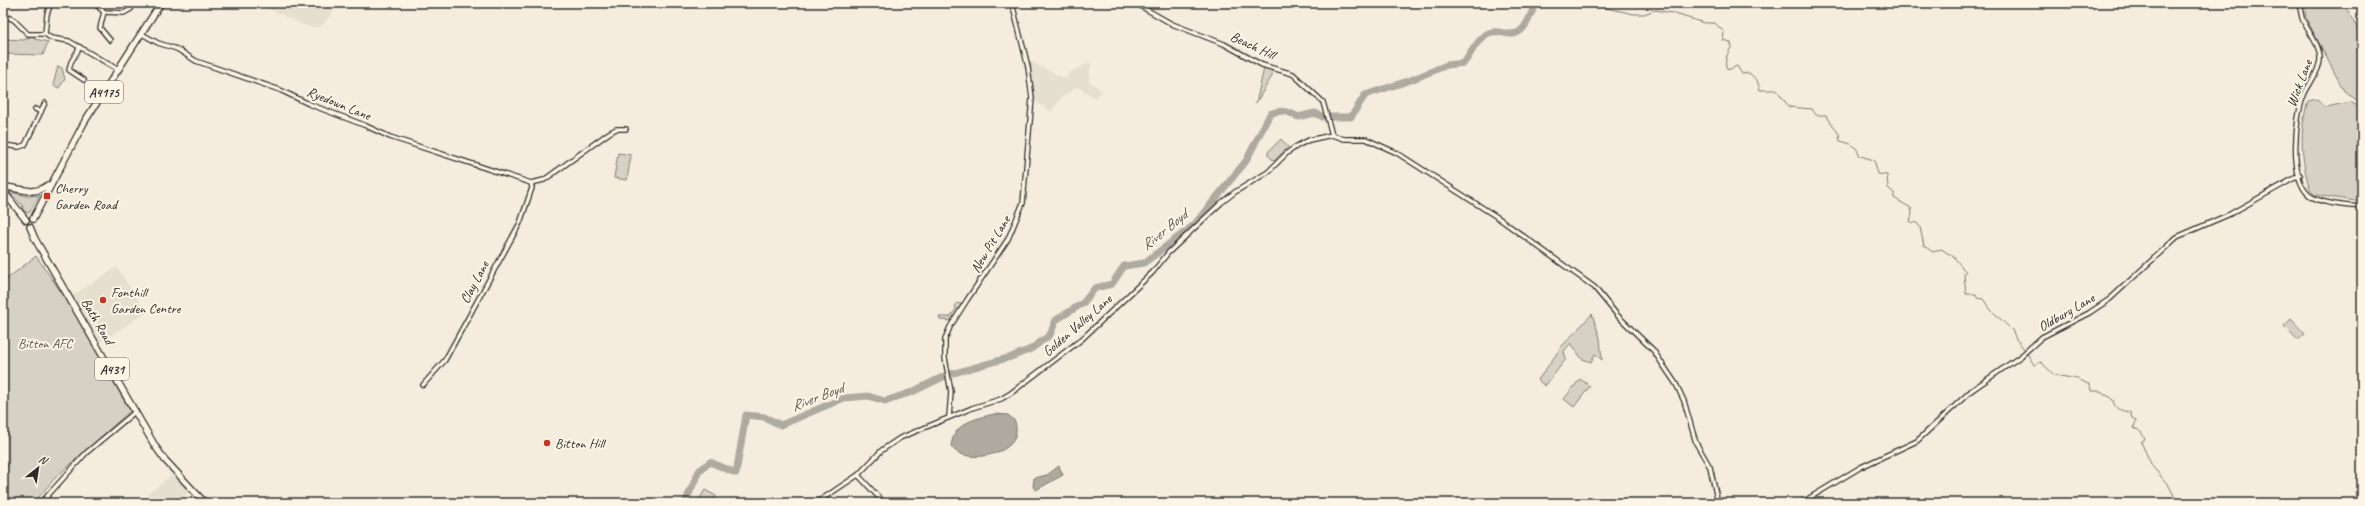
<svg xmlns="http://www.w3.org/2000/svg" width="2365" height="506" font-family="Caveat,sans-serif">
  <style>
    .built { fill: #e5dfd0 }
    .green { fill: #d6d1c4; stroke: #807e78 }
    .water { fill: #afaaa0; stroke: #7a7771 }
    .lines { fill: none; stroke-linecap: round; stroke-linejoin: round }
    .stream { stroke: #7a7771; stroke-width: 1 }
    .river { stroke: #afaaa0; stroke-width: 7 }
    .minor-casing { stroke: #2b2b2b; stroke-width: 6 }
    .primary-casing { stroke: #2b2b2b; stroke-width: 8 }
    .minor { stroke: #fcf5e5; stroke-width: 3.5 }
    .primary { stroke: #fcf5e5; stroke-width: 5.5 }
    .poi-dot { fill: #c8321e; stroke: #fcf5e5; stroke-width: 1.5 }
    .labels { text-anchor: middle; stroke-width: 4; stroke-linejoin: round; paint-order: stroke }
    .shield { fill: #fcf5e5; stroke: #6a6863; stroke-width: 1 }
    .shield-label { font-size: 13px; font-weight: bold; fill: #2b2b2b }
    .street-label { font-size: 14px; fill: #2b2b2b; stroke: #fcf5e5 }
    .poi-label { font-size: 14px; fill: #2b2b2b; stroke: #fcf5e5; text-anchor: start }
    .park-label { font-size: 14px; fill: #565451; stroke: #fcf5e5 }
    .water-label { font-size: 15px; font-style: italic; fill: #595754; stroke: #fcf5e5 }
  </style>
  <rect width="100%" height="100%" fill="#f4edde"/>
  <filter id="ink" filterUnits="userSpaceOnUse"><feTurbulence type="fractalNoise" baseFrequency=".025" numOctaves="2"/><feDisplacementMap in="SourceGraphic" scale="8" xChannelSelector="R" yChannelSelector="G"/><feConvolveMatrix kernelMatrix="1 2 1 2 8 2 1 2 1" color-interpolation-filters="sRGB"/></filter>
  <g filter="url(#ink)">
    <g class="built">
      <polygon points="256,3 340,3 321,27 308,27"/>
      <polygon points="1028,60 1066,79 1070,72 1091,62 1089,81 1102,91 1095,98 1077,87 1062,97 1051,112 1033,100"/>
      <polygon points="117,267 146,313 100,342 72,296"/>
      <polygon points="172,475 190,491 179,501 180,503 154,503 148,494"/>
    </g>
    <g class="green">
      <polygon points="2304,3 2344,3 2362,38 2362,104 2344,91 2306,18"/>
      <polygon points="30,38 48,42 43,55 3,54 3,39 23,40"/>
      <polygon points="58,66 62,68 65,79 59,88 53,85"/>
      <polygon points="1267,67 1275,71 1272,71 1272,76 1256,103 1264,68"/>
      <path d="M2317 99 2326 107 2350 102 2362 108V202L2315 195 2310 190C2301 160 2299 131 2308 101Z"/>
      <polygon points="1281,139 1288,147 1274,161 1268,155 1268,152"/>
      <polygon points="618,153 631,155 627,180 614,178"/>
      <polygon points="9,192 28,196 40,195 29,213 24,211 22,205"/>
      <polygon points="36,256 82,322 100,358 130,411 55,478 34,503 3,503 3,282"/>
      <polygon points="957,303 963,305 953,321 940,320 939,317 950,317 956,309 955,305"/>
      <polygon points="1592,314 1600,338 1602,360 1595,354 1591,362 1582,359 1571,343 1564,351 1566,359 1545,386 1538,380 1562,346"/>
      <polygon points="2291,319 2305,334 2298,340 2284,326"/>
      <polygon points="1580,379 1590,386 1574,407 1564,399"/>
      <polygon points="705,490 716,496 713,503 697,503"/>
    </g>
    <g class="water">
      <path d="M994 414 1008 415 1015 421C1016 426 1017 431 1015 437 1009 456 962 465 951 446 954 423 974 419 994 414Z"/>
      <polygon points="1059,466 1063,475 1036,490 1033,487 1034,478 1047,475"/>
    </g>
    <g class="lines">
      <g class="stream">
        <path d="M1599 3 1606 8 1634 14H1644L1655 10 1672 13 1704 23H1715L1724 32 1723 40 1730 42 1732 46C1728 52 1722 64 1728 70L1737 66 1742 74 1749 73 1757 80 1760 90H1777L1789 107 1812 109 1816 115H1826L1839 134 1840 141C1852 144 1855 144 1860 156L1874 160 1878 174 1887 175 1888 188 1894 193V198L1911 208 1912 213 1910 222 1917 223 1920 227 1924 246 1933 252 1941 249 1954 257 1966 272 1964 274 1966 294H1976L1978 298 1983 299 1990 309 2012 330 2016 339 2025 350"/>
        <path d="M2027 353 2034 365 2041 362 2054 375 2078 379 2090 385 2091 391H2101L2113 400C2114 410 2123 411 2130 412L2132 418 2136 420 2134 428C2140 430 2142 433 2145 439L2141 442 2152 466 2169 486 2178 503"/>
      </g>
      <path class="river" d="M685 503 699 471 710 462 736 473 746 415 764 417 781 425 844 398 868 396 885 401 912 392 947 375 1011 357 1031 349 1050 335 1056 320 1083 303 1095 288 1112 284 1124 266 1144 263 1194 225 1246 161 1270 114C1280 109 1288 111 1298 117L1315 113 1323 117H1351L1365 95 1411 80 1447 65 1464 63C1470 55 1476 42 1484 36 1502 20 1518 58 1535 3"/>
      <g class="minor-casing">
        <g id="minor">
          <polyline points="94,3 104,12 124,13 131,9 134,3"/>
          <polyline points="1135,3 1172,24 1224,44 1262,65 1293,74 1323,102 1332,135"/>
          <path d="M2299 3C2300 8 2301 13 2302 18 2307 31 2321 45 2320 60 2320 71 2308 85 2304 95 2295 117 2289 178 2309 195 2318 203 2350 207 2362 206"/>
          <polyline points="104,12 100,28 110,40"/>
          <polyline points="3,15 14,20 28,34 45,34 51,38 69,41 119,70"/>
          <polyline points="45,34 47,14 51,3"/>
          <polyline points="142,34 158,43 177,49 196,61 280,90 309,104 364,125 390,137 531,183 544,180 609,133 616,129 626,129"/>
          <polyline points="80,47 71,62 69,70 84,80"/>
          <polyline points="3,88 5,63"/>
          <polyline points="35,109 41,112"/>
          <polyline points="1332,135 1344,139 1366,139 1397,153 1497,217 1594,287 1618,316 1653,350 1676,384 1684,401 1696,443 1710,467 1718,503"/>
          <polyline points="3,145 19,147 25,145 45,103"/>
          <polyline points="423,385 445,360 520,223 532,188 531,183"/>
          <polyline points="949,417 951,392 945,358 945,339 950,327 967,300 1008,239 1023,203 1032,98 1028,67 1012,3"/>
          <polyline points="858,475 884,503"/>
          <polyline points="41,503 86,453 136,411"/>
          <polyline points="816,503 858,475 882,450 900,438 972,408 1001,399 1011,393 1082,339 1153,272 1168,253 1221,203 1235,192 1268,172 1287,153 1297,146 1309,140 1332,135"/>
          <polyline points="1801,503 1861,467 1917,441 1972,390 2021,356 2042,337 2089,313 2110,299 2177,237 2230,214 2300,175"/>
        </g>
      </g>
      <g class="primary-casing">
        <g id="primary">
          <path d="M3 187C19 187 33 197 48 185"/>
          <polyline points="3,191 26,220"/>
          <polyline points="33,219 85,121 161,3"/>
          <polyline points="30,227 35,239 155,446 165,460 205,503"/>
        </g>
      </g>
      <use href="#minor" class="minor"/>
      <use href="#primary" class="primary"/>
    </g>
  </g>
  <g class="poi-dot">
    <rect x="43" y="192" width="8" height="8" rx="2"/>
    <circle cx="103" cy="300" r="4"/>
    <circle cx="547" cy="443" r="4"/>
  </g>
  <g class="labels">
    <g class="shield">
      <rect x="85" y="81" width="38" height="22" rx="3"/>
      <rect x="95" y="358" width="34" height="22" rx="3"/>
    </g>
    <g class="shield-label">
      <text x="104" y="97">A4175</text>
      <text x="112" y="374">A431</text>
    </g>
    <g class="street-label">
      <text transform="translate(1253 45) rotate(25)" y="5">Beach Hill</text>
      <text transform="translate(2299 83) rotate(-69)" y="5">Wick Lane</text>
      <text transform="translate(339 103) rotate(22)" y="5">Ryedown Lane</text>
      <text transform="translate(990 244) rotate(-59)" y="5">New Pit Lane</text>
      <text transform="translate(474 282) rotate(-62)" y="5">Clay Lane</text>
      <text transform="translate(2066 312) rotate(-30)" y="5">Oldbury Lane</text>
      <text transform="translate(98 321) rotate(60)" y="5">Bath Road</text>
      <text transform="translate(1077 325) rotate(-41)" y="5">Golden Valley Lane</text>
    </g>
    <g class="poi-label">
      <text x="55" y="193">Cherry<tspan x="55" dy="16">Garden Road</tspan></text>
      <text x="111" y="297">Fonthill<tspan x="111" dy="16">Garden Centre</tspan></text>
      <text x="555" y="448">Bitton Hill</text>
    </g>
    <g class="park-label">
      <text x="45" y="348">Bitton AFC</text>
    </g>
    <g class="water-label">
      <text transform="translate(1164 230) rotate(-39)" y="5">River Boyd</text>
      <text transform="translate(817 397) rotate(-21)" y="5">River Boyd</text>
    </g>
  </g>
  <rect width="2365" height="506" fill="none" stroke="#fcf5e5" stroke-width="16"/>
  <rect x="8" y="8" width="2349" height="490" fill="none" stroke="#2b2b2b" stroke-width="1.5" filter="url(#ink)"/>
  <g transform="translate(38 468) rotate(30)" stroke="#fcf5e5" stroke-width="3" paint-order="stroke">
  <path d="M0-3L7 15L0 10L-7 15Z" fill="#2b2b2b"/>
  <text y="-6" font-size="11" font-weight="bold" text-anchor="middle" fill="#2b2b2b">N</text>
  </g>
</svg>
